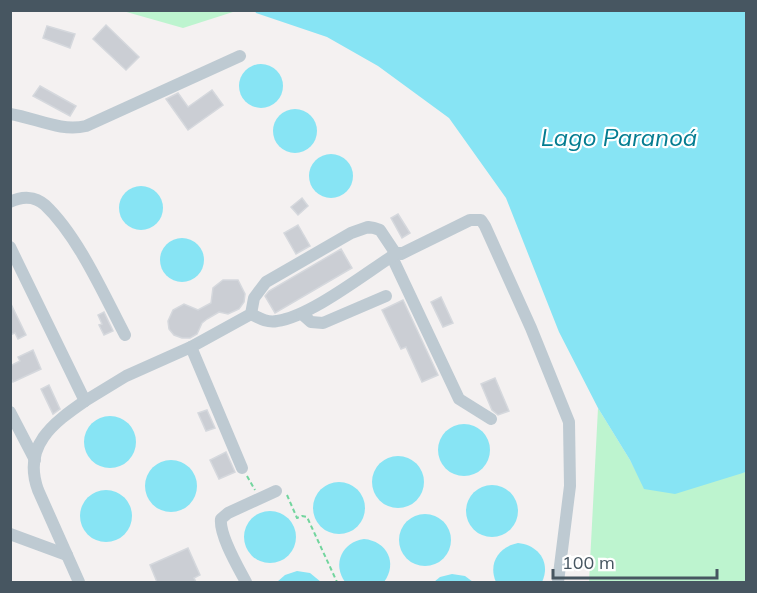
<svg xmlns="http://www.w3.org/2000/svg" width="757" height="593" font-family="Mulish,sans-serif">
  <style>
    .green { fill: #bdf4cf }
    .water { fill: #87e4f4 }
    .building { fill: #cbced4; stroke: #d5d8dd; stroke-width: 1.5 }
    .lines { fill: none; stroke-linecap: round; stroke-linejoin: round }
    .path { stroke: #72d59e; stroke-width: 2; stroke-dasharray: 4.5 3; stroke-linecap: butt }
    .minor { stroke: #becad2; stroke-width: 12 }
    .labels { text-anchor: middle; stroke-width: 4.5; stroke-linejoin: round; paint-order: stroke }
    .water-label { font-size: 24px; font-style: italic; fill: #047c90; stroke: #fff }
  </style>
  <rect width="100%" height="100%" fill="#f4f1f1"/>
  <g class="green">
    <polygon points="123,11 236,11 183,28"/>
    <polygon points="598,408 630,460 645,489 746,472 746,582 589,582"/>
  </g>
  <g class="water">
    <polygon points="255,11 746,11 746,472 675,494 644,489 630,460 598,408 559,332 506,198 449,118 378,66 327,37 256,13"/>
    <circle cx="261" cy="86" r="22"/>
    <circle cx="295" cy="131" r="22"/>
    <circle cx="331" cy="176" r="22"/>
    <circle cx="141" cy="208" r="22"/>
    <circle cx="182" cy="260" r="22"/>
    <circle cx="110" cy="442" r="26"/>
    <circle cx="464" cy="450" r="26"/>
    <circle cx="398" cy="482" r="26"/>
    <circle cx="171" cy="486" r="26"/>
    <circle cx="339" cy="508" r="26"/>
    <circle cx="492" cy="511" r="26"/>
    <circle cx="106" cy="516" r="26"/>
    <circle cx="270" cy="537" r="26"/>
    <circle cx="425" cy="540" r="26"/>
    <path d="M364 539C387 541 398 563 384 582H345C332 564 342 542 364 539Z"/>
    <path d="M518 543C539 545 551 563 542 582H496C488 564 498 547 518 543Z"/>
    <polygon points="297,571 310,573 321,582 277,582 285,575"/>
    <polygon points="452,574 465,576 473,582 434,582 440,577"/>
  </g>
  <g class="building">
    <polygon points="106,25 139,57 126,70 93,39"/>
    <polygon points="47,26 75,34 70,48 43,38"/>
    <polygon points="40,86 76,106 70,116 33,96"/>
    <polygon points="212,90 223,105 188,130 166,99 178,93 188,107"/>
    <polygon points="302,198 308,206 298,215 291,207"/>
    <polygon points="398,214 410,233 402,238 391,218"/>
    <polygon points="298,225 310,246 296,254 284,233"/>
    <polygon points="341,249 352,268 275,313 265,296 269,291"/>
    <polygon points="223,280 238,280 245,294 244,302 239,309 228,314 219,312 207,319 202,323 197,334 190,338 182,338 174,335 169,329 168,321 173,310 184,304 198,310 211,303 213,288"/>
    <polygon points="441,297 453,323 443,327 431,302"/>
    <polygon points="403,300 438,375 422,382 406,347 401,349 382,310"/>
    <polygon points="10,302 26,335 18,339 15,333 10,335"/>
    <polygon points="104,312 113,331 104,335 99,325 102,324 98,315"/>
    <polygon points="33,350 41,369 13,382 10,376 10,366 20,361 18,357"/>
    <polygon points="495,378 509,411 498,415 492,410 481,384"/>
    <polygon points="49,385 60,409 53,414 41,389"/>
    <polygon points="207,410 215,428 206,431 198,413"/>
    <polygon points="226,452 235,472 219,479 210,460"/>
    <polygon points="188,548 200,575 194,578 196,582 157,582 150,565"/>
  </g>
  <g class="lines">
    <g class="path">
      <polyline points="247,476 255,490"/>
      <polyline points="287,495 297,518 302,516 307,517 337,582"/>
    </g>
    <g class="minor">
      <path d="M10 114C36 118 60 132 86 126L240 56"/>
      <path d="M10 202C22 196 35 196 45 205 78 236 104 295 125 335"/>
      <polyline points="10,247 85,401 126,376 191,347 251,314 254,298 266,282 351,233 368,227 374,228 380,230 394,251 401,254 470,220 481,220 485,226 531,328 569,422 570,486 558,582"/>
      <polyline points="392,257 459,399 491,419"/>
      <path d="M251 314C259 318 267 323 277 321 310 317 367 272 397 253"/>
      <polyline points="302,314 311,322 323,323 386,296"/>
      <polyline points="191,347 242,468"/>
      <polyline points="10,412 35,460"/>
      <polyline points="10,534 67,555"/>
      <path d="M79 582 38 490C22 446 53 423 85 401"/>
      <path d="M246 582C238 567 219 535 221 519L228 513 276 491"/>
    </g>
  </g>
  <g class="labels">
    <g class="water-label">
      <text x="619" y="146">Lago Paranoá</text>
    </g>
  </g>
  <rect width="757" height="593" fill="none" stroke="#475661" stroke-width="24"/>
  <path d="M553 569v9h164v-9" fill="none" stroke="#475661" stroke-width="3"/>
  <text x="562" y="569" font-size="18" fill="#475661" stroke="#ffffff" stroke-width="4.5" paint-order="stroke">100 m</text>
</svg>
